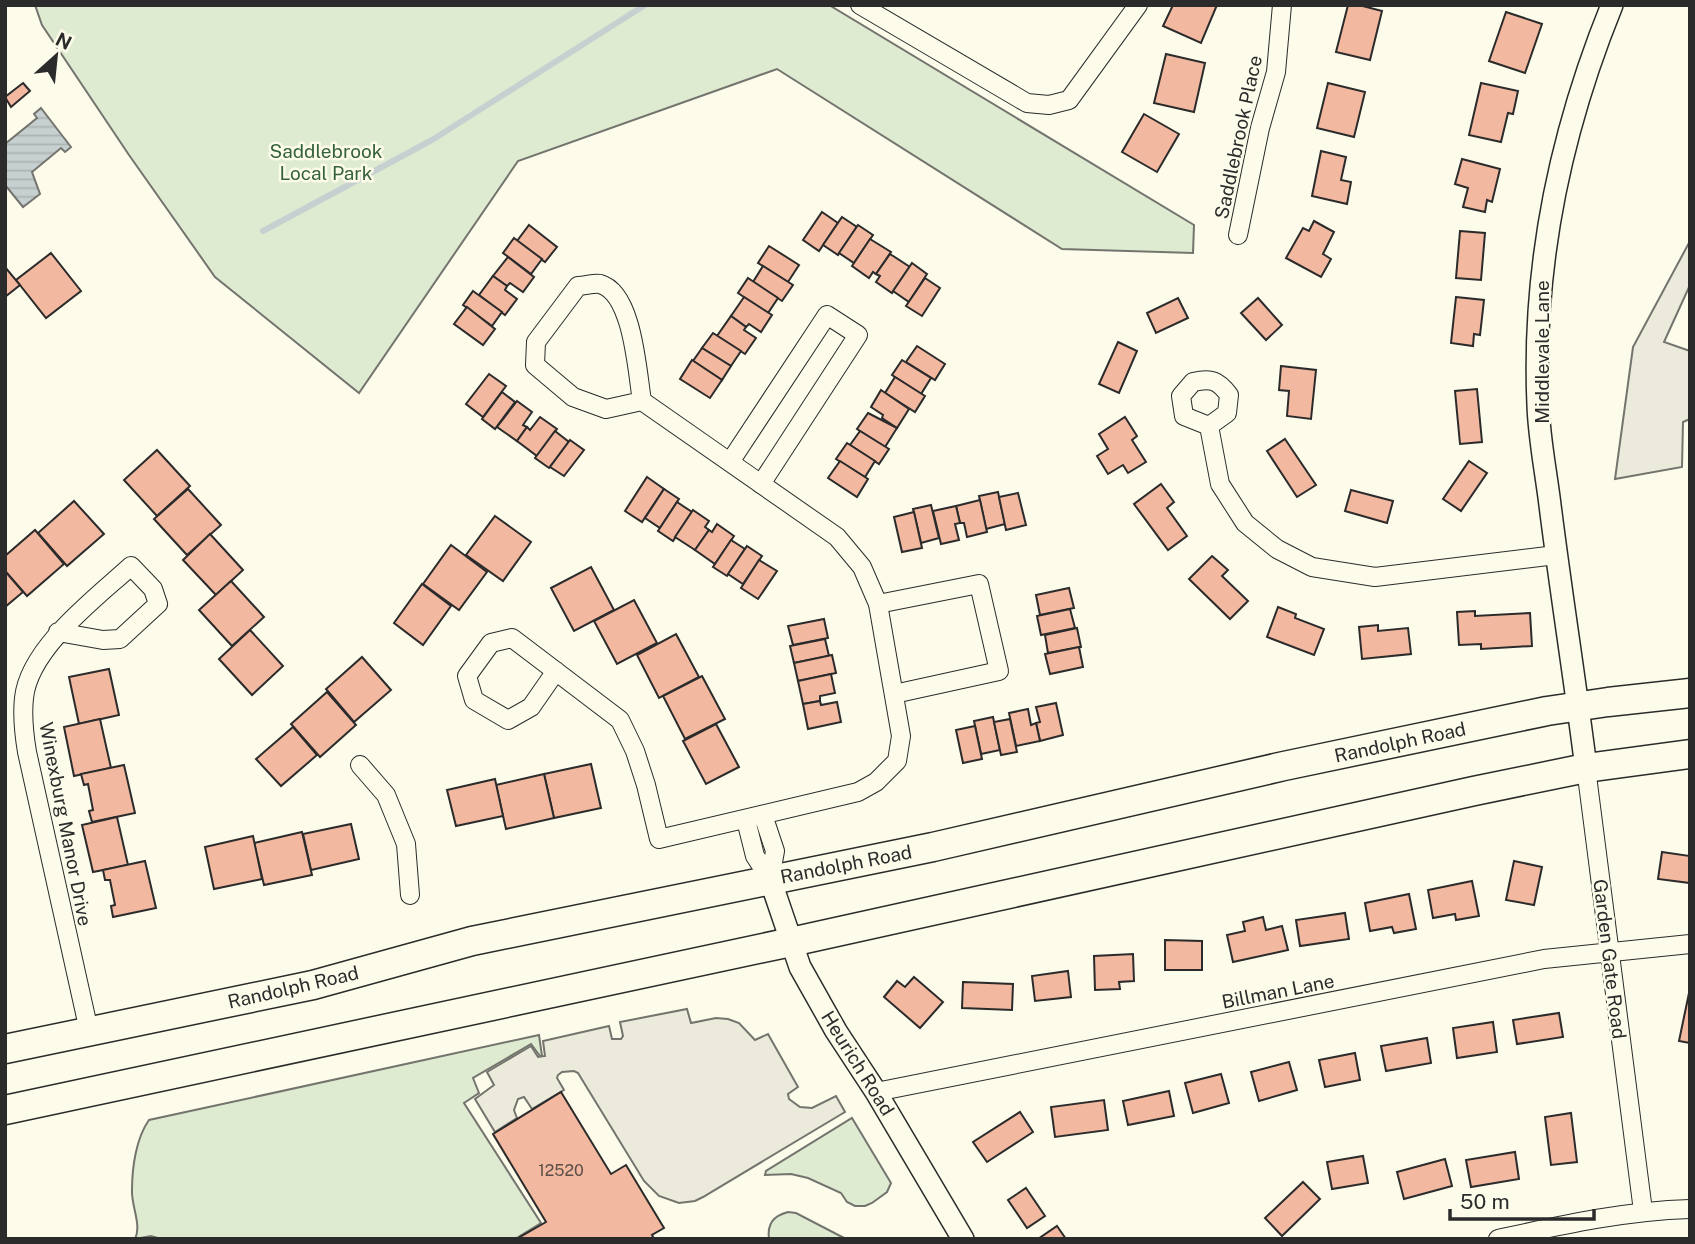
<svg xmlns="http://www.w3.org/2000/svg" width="1695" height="1244" font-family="'Public Sans',sans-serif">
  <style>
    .green { fill: #deebd1; stroke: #74746e; stroke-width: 2 }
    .parking { fill: #eceadb; stroke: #74746e; stroke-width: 2 }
    .water { fill: url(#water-rules); stroke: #74746e; stroke-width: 2 }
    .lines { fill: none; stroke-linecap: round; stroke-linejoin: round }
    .stream { stroke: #c7d0d0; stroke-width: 6 }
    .building { fill: #f2b8a0; stroke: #2b2b2b; stroke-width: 2 }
    .minor-casing { stroke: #2b2b2b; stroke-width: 20 }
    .tertiary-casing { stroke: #2b2b2b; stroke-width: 24 }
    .primary-casing { stroke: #2b2b2b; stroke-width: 31 }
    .minor { stroke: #fdfbea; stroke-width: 18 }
    .tertiary { stroke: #fdfbea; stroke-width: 21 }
    .primary { stroke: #fdfbea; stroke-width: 28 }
    .labels { text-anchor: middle; stroke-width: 5; stroke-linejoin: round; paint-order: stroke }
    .number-label { font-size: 16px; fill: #5d4e48 }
    .street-label { font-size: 19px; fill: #2b2b2b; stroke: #fdfbea }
    .park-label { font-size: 19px; fill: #34623c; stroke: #fdfbea }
  </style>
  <defs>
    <pattern id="water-rules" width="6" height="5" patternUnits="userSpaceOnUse" patternTransform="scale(1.75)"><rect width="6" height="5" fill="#c7d0d0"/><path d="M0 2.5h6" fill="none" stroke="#abb3b3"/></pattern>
  </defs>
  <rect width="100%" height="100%" fill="#fdfbea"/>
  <g class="green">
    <polygon points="35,5 829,5 1194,225 1193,253 1062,249 777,69 518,161 359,393 215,277 129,155 42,25"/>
    <path d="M539 1035 542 1056H540L531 1044 473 1078 479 1093 464 1103 541 1223 515 1239H161L151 1236 135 1239C142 1225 131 1205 132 1190 132 1168 136 1138 149 1120Z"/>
    <polygon points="852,1118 891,1183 887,1192 872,1203 865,1206 855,1206 847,1202 841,1193 808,1178 791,1174 765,1175 766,1171"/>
    <path d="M788 1212 796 1213 846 1239H769C767 1224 773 1216 788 1212Z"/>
  </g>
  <g class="parking">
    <polygon points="1690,241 1690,285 1664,342 1690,351 1690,419 1683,422 1682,467 1615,479 1633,347"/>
    <polygon points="687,1009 691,1023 716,1018 728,1019 739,1023 755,1040 768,1034 798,1087 788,1094 789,1099 800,1107 812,1108 836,1096 845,1112 703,1197 695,1201 679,1203 659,1196 644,1181 578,1073 574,1071 562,1072 558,1075 557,1078 564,1090 532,1109 524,1097 518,1099 514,1110 517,1118 495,1132 475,1099 494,1085 487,1072 531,1046 538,1057 545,1056 543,1041 609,1026 612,1039 621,1039 623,1036 620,1022"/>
  </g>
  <polygon class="water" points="41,108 71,147 65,152 61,148 32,172 40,194 23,207 5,185 5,144 37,118 34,114"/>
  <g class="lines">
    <polyline class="stream" points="263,231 432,140 645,5"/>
  </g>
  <g class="building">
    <polygon points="1173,5 1217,5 1201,43 1163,26"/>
    <polygon points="1348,5 1359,5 1382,11 1370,60 1336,52"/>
    <polygon points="1506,12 1542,24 1525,73 1489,61"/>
    <polygon points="1166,54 1205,63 1194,112 1154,103"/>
    <polygon points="23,83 30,91 11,107 5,97"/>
    <polygon points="1328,83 1365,92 1354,137 1317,128"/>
    <polygon points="1481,83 1518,91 1513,114 1508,113 1501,142 1469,135"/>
    <polygon points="1144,114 1179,134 1157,172 1122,152"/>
    <polygon points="1321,151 1346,157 1341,180 1351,182 1347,204 1312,196"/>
    <polygon points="1462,159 1500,169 1492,202 1487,200 1485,212 1463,207 1468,188 1455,184"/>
    <polygon points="822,212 838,223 819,251 803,240"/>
    <polygon points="842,217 857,227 838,255 823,245"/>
    <polygon points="1314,221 1334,232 1323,254 1331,259 1321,277 1286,258 1303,228 1309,231"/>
    <polygon points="529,225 557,247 545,262 517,241"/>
    <polygon points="858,225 873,235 854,263 839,253"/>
    <polygon points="1460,231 1485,233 1481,280 1456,278"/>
    <polygon points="514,238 542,259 531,274 503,253"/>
    <polygon points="870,239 891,252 876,274 873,272 869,278 852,266"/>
    <polygon points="769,246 799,265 788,282 758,263"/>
    <polygon points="51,253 81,291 46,318 16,280"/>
    <polygon points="890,254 910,267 892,293 876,282 880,276 876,274"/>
    <polygon points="508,257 534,277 523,292 510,283 507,286 493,276"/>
    <polygon points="912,263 927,274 909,302 893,291"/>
    <polygon points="763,266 793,285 782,301 753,282"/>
    <polygon points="5,267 20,285 5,297"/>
    <polygon points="493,276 507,286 505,290 517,299 505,315 479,295"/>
    <polygon points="748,278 778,298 768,313 738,293"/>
    <polygon points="925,278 940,288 922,316 906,306"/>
    <polygon points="473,291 502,312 492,326 463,305"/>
    <polygon points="744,297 772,315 761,332 749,324 746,327 731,316"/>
    <polygon points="1456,297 1484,300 1480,335 1474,334 1473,346 1451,343"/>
    <polygon points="1178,298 1188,318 1156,333 1147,313"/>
    <polygon points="1258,298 1282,325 1266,340 1241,313"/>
    <polygon points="467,307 495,329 483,345 454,324"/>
    <polygon points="731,316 746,327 744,330 756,338 745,354 717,336"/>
    <polygon points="713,333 741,351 731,366 702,348"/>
    <polygon points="1118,342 1137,351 1119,393 1099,384"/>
    <polygon points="917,346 945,364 935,380 906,362"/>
    <polygon points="702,348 731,366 722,380 693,361"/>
    <polygon points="692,360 722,380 710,398 680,379"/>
    <polygon points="902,360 931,378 921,394 892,375"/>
    <polygon points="1281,366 1316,370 1311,419 1287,416 1289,391 1279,390"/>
    <polygon points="489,374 506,386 483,417 466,404"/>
    <polygon points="895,377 925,396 915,412 885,393"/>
    <polygon points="1477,389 1482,442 1460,444 1455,391"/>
    <polygon points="881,390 909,409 897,428 882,418 883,415 871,407"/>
    <polygon points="502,392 515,402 495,429 482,419"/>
    <polygon points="517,401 532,412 523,425 527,427 517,441 497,427"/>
    <polygon points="868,413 897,428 885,447 857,429"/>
    <polygon points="540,417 557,429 537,456 517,441 527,427 530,430"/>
    <polygon points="1125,417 1137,436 1132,440 1146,462 1128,473 1123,465 1108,474 1097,456 1108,449 1099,434"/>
    <polygon points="555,431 569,442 549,468 535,458"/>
    <polygon points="860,431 889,449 879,464 850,445"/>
    <polygon points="1285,439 1316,485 1297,497 1267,451"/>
    <polygon points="570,440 584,450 564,476 550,467"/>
    <polygon points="847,443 875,461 865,477 836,459"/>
    <polygon points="157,450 190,486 157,516 124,480"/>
    <polygon points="840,461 868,479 857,497 828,478"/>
    <polygon points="1469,461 1487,473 1461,511 1443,499"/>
    <polygon points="647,477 664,489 642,522 625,511"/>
    <polygon points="1161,484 1174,502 1167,508 1187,536 1168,550 1134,504"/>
    <polygon points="188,489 221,525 187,555 154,519"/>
    <polygon points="664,489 679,499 660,528 645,518"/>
    <polygon points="1351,490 1393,501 1387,523 1345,511"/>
    <polygon points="998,492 1005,524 986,529 979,496"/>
    <polygon points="1018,493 1026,525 1006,530 999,497"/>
    <polygon points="980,500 987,532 967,537 964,523 960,523 956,506"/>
    <polygon points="74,501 104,534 67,566 38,533"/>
    <polygon points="677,502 692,512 673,541 658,531"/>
    <polygon points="931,505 939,538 921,543 913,509"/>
    <polygon points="956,506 960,523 955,524 959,540 941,544 933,511"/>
    <polygon points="693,510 709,521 705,527 709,530 695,550 675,537"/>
    <polygon points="914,512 922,548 902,552 894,517"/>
    <polygon points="495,516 531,542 503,581 466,555"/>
    <polygon points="717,524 734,536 715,564 695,550 709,530 712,532"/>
    <polygon points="35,530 64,564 27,596 5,571 5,556"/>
    <polygon points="210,534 243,570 216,595 183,560"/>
    <polygon points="731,540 745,549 727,576 713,567"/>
    <polygon points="451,545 487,572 459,610 423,584"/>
    <polygon points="747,546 762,556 743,584 728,574"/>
    <polygon points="1212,556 1228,570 1222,576 1248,601 1230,619 1189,579"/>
    <polygon points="759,560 777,571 758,599 741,588"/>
    <polygon points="591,567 614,610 574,631 551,588"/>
    <polygon points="5,571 23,592 5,607"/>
    <polygon points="231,581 264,617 232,646 199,610"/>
    <polygon points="422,584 451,606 423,645 394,623"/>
    <polygon points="1069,588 1074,608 1040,615 1036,595"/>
    <polygon points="634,600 657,643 617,664 594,621"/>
    <polygon points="1278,607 1296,614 1295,618 1324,629 1314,655 1267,637"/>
    <polygon points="1070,609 1075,628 1041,635 1037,616"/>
    <polygon points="1475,611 1475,616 1530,613 1532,646 1481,649 1481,644 1459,645 1457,612"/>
    <polygon points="824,619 828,638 793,645 788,626"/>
    <polygon points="1378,625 1378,631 1408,628 1411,654 1362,659 1359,627"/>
    <polygon points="1077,628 1081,647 1048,653 1045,635"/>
    <polygon points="250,630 283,666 252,695 219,659"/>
    <polygon points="676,634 699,677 659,698 637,655"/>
    <polygon points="825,639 829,656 794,663 790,646"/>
    <polygon points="1079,647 1083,667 1050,674 1045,654"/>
    <polygon points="832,655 836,673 798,681 794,663"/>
    <polygon points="362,657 391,690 354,722 326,689"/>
    <polygon points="109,669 119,715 79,724 69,677"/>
    <polygon points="831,674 835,693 820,696 820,701 803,704 798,681"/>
    <polygon points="702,676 725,719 685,739 663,696"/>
    <polygon points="327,692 356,725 320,757 291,724"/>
    <polygon points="820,701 821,705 837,702 841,722 808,729 803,704"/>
    <polygon points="1056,703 1063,735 1040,741 1036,723 1040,722 1036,707"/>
    <polygon points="1028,709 1031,725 1036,723 1040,741 1016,746 1009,713"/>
    <polygon points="993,717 1000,750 981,754 974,721"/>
    <polygon points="100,719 111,768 74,776 64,727"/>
    <polygon points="1010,719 1017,752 1001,755 994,722"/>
    <polygon points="716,724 739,767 706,784 683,741"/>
    <polygon points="975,726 982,759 963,763 956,730"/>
    <polygon points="293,727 317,755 281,786 256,759"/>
    <polygon points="591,764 601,808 554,818 544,774"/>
    <polygon points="124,765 135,813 92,822 89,811 93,810 88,784 84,785 81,774"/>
    <polygon points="544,774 554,818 506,829 496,785"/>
    <polygon points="495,779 503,816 456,826 447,790"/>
    <polygon points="117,817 128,865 93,872 82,825"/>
    <polygon points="351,824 359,859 311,870 303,834"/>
    <polygon points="302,832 312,875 264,885 254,843"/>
    <polygon points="253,836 262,879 214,889 205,847"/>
    <polygon points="1662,852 1690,856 1690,883 1658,879"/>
    <polygon points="145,861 156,908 113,917 111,906 115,905 110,880 105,880 103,870"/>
    <polygon points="1514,861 1542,867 1534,905 1506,900"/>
    <polygon points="1472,881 1479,916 1456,920 1455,914 1433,918 1428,890"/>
    <polygon points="1409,894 1416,929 1394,933 1392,927 1370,931 1365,903"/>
    <polygon points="1345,913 1349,939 1300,946 1296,920"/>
    <polygon points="1263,917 1266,930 1282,926 1288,950 1233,962 1227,935 1245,931 1243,922"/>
    <polygon points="1165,940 1202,941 1202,970 1165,970"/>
    <polygon points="1133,954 1134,981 1119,982 1120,989 1095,990 1094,956"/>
    <polygon points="1068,971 1071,997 1035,1001 1032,976"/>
    <polygon points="914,977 943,1002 920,1028 884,997 897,981 905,987"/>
    <polygon points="963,982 1013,984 1012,1010 962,1008"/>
    <polygon points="1689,993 1690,993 1690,1043 1679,1041"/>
    <polygon points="1559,1013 1563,1037 1517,1044 1513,1020"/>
    <polygon points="1493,1022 1497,1052 1457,1058 1453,1028"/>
    <polygon points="1427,1038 1431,1063 1386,1071 1381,1046"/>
    <polygon points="1355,1053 1360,1080 1325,1087 1319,1060"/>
    <polygon points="1289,1062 1297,1090 1259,1101 1251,1072"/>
    <polygon points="1221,1074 1229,1103 1193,1113 1185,1083"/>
    <polygon points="1169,1091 1174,1116 1128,1125 1123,1101"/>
    <polygon points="561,1092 611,1174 626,1165 664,1228 652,1235 654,1239 521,1239 520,1237 546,1222 493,1134"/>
    <polygon points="1104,1100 1108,1130 1055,1137 1051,1107"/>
    <polygon points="1020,1112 1033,1132 987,1162 973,1142"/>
    <polygon points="1571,1113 1577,1162 1551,1165 1545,1117"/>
    <polygon points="1515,1152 1519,1179 1471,1187 1466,1160"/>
    <polygon points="1363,1156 1368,1183 1332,1189 1327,1162"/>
    <polygon points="1445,1159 1452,1186 1404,1199 1397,1172"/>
    <polygon points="1303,1182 1320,1199 1282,1236 1265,1218"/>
    <polygon points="1026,1188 1045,1216 1027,1228 1008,1200"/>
    <polygon points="1057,1226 1066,1239 1038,1239"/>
  </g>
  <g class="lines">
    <g class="minor-casing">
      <g id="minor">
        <polyline points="860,5 1027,103 1049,105 1069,100 1138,5"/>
        <polyline points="1238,235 1260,128 1276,72 1282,5"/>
        <path d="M1209 426 1184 416 1181 396 1193 382C1211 378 1218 380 1229 395L1227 413 1209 426 1220 484 1245 523 1277 549 1312 567 1375 577 1556 555"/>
        <polyline points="730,462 827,315 858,335 761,484"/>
        <polyline points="878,604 979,584 999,671 894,694"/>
        <path d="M58 632 103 640 120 639 158 604 153 589 131 566C96 598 29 648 24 698 22 716 24 734 27 752L89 1031"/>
        <path d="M556 671 531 707 508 720 474 700 467 676 491 643 512 638 620 720 635 751 646 785 659 839 858 792 876 782 897 761 901 736 878 604 862 567 837 537 642 401 606 409 573 397 535 365 536 342 578 286C584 286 594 283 600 284 633 293 637 371 642 401"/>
        <polyline points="360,765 386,795 406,844 410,895"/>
        <polyline points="1586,768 1643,1211"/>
        <polyline points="763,815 775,851 770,879"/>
        <polyline points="746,820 755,856 770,879"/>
        <polyline points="876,1092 1544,959 1690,944"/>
        <path d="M1498 1239C1562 1225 1624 1211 1690 1209"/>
      </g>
    </g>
    <g class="tertiary-casing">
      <g id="tertiary">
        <path d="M1586 768C1575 680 1561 593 1550 505 1546 472 1539 438 1538 405 1532 266 1560 133 1612 5"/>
        <polyline points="770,879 800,967 836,1031 876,1092 963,1239"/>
      </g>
    </g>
    <g class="primary-casing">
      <g id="primary">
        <polyline points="5,1049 313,985 472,941 933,847 1284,766 1547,711 1608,702 1690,693"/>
        <polyline points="5,1110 791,942 1474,791 1586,768 1690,754"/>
      </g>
    </g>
    <use href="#minor" class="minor"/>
    <use href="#tertiary" class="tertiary"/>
    <use href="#primary" class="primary"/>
  </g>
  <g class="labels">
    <g class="number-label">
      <text x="561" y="1176">12520</text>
    </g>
    <g class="street-label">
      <text transform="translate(1238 137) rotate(-78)" y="7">Saddlebrook Place</text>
      <text transform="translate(1542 352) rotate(-90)" y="7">Middlevale Lane</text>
      <text transform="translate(1400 742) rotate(-12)" y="7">Randolph Road</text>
      <text transform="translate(66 824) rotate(79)" y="7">Winexburg Manor Drive</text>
      <text transform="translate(846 864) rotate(-11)" y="7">Randolph Road</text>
      <text transform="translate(1610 959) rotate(83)" y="7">Garden Gate Road</text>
      <text transform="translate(293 987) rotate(-13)" y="7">Randolph Road</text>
      <text transform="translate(1278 991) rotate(-11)" y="7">Billman Lane</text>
      <text transform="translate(858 1063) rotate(58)" y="7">Heurich Road</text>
    </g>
    <g class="park-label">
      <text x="326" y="158">Saddlebrook<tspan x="326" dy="22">Local Park</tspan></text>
    </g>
  </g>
  <rect width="1695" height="1244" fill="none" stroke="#2b2b2b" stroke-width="14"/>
  <g transform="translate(56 56) rotate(27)" stroke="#fdfbea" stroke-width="5" paint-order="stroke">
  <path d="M0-5L12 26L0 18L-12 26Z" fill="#2b2b2b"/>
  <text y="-10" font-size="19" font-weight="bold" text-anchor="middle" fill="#2b2b2b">N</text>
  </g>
  <path d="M1450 1209v10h144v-10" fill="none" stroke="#2b2b2b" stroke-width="3.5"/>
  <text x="1460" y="1209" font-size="21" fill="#2b2b2b" stroke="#fdfbea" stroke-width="5" paint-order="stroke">50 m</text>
</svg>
